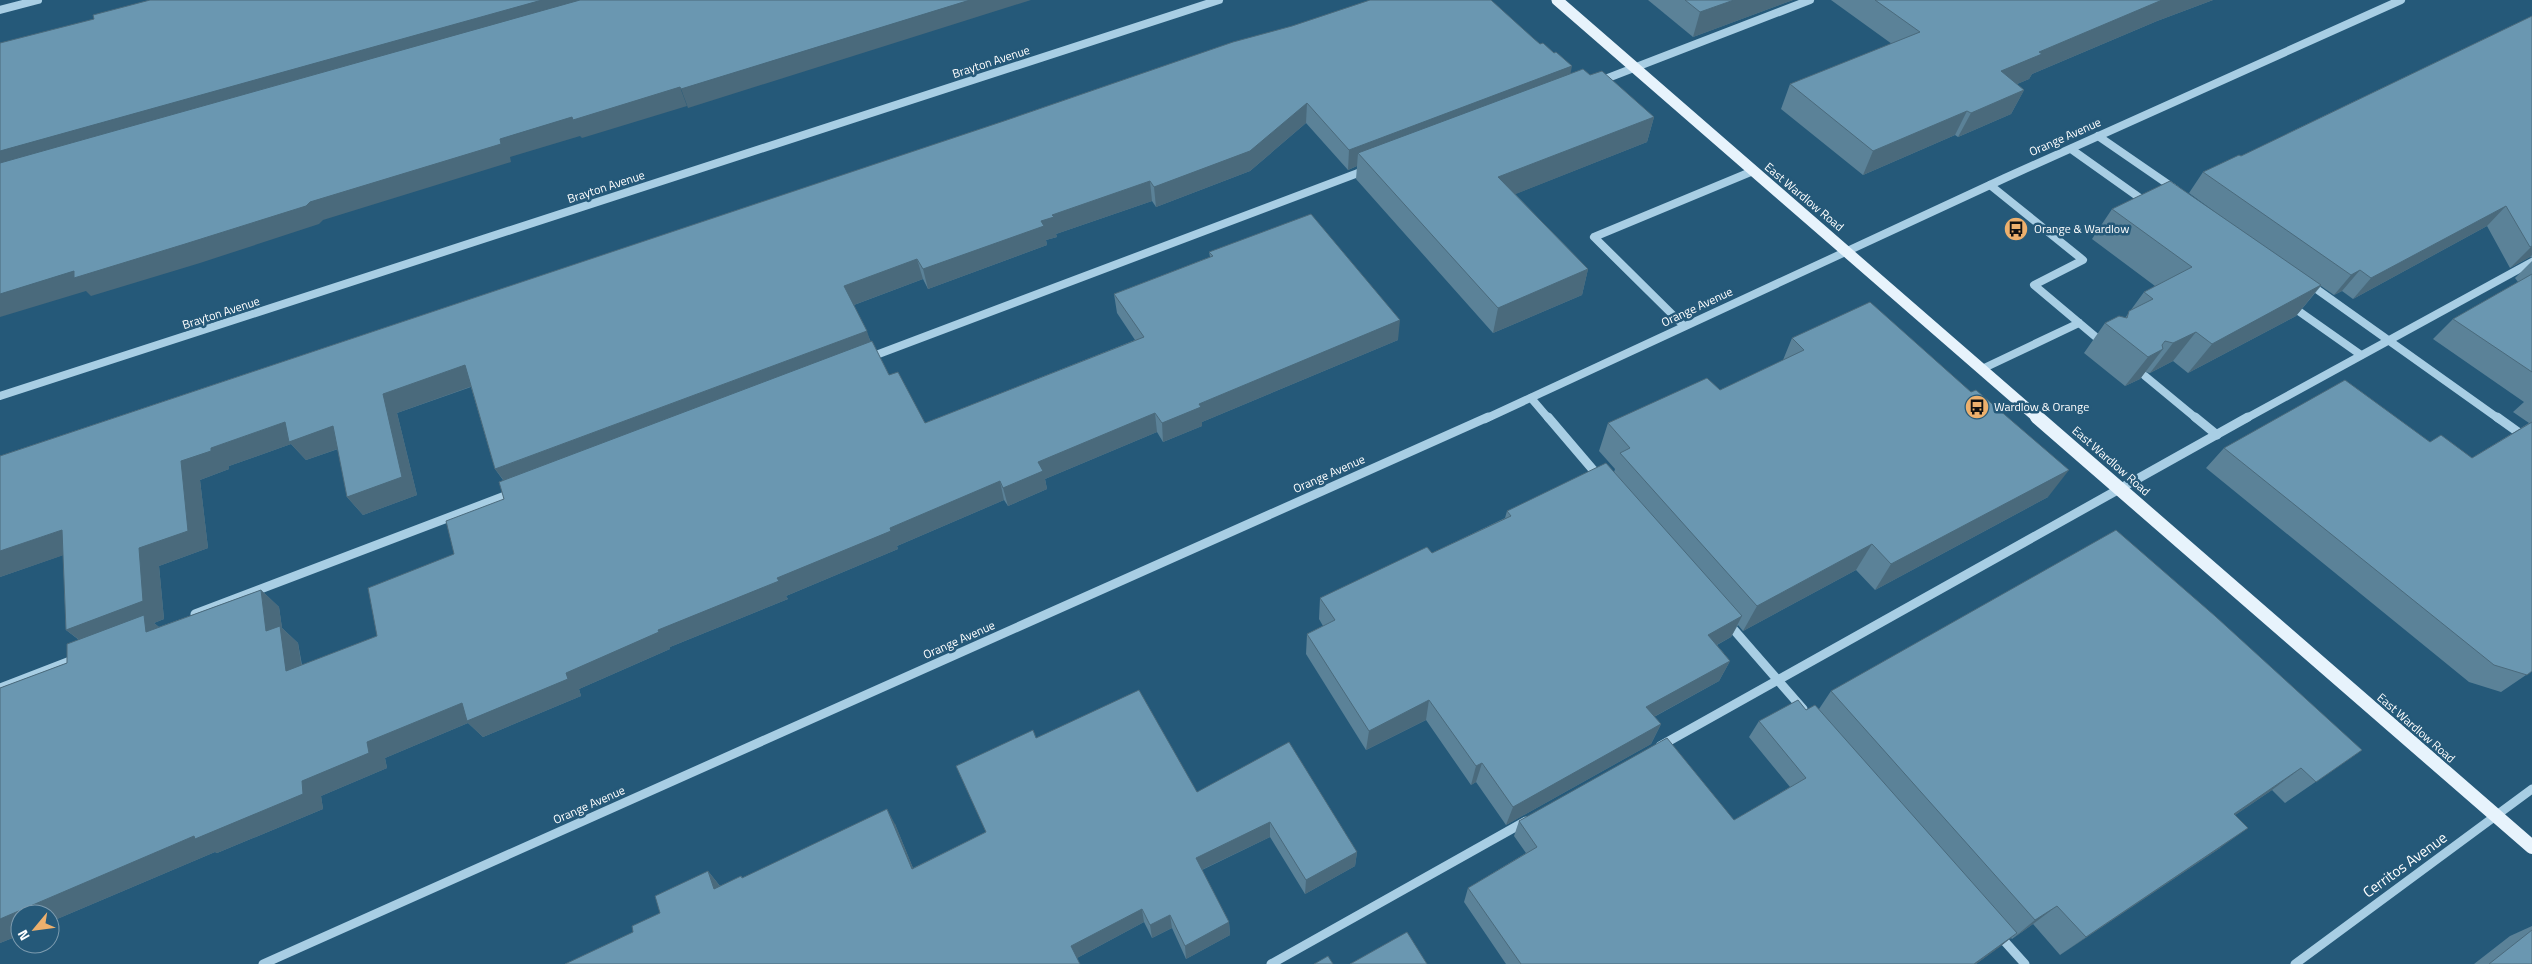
<svg xmlns="http://www.w3.org/2000/svg" width="2532" height="964" font-family="'Titillium Web',sans-serif">
  <style>
    .lines { fill: none; stroke-linecap: round; stroke-linejoin: round }
    .minor-far1 { stroke: #a8cee4; stroke-width: 8 }
    .minor { stroke: #a8cee4; stroke-width: 9 }
    .major-far1 { stroke: #e7f3fc; stroke-width: 11 }
    .major { stroke: #e7f3fc; stroke-width: 14 }
    .wall { fill: #5b8298; fill-rule: evenodd }
    .shaded-wall { fill: #4a6a7c }
    .building { fill: #6a97b1; stroke: #4a6a7c }
    .labels { text-anchor: middle; stroke-width: 5; stroke-linejoin: round; paint-order: stroke }
    .street-label { font-size: 12px; fill: #fff; stroke: #255979 }
    .poi-label { font-size: 12px; fill: #fff; stroke: #255979; text-anchor: start }
    .near-street-label { font-size: 15px; fill: #fff; stroke: #255979 }
  </style>
  <rect width="100%" height="100%" fill="#255979"/>
  <g class="lines">
    <g class="minor-far1">
      <polyline points="0,10 38,0"/>
      <polyline points="1600,81 1810,0"/>
      <polyline points="2098,136 2175,189"/>
      <polyline points="2071,149 2147,203"/>
      <polyline points="1990,185 2083,260 2034,285 2103,343"/>
      <polyline points="2308,283 2499,419"/>
      <polyline points="2290,305 2361,355"/>
      <polyline points="1684,326 1594,237 1753,171"/>
      <polyline points="868,358 1366,170"/>
      <polyline points="1982,369 2079,323"/>
      <polyline points="2145,376 2197,419"/>
      <polyline points="0,396 1219,0"/>
      <polyline points="1531,398 1549,419"/>
      <polyline points="1485,419 2005,178 2401,0"/>
      <polyline points="2245,419 2532,262"/>
    </g>
    <g class="minor">
      <polyline points="1548,417 1600,478"/>
      <polyline points="2195,417 2217,435"/>
      <polyline points="2497,417 2532,442"/>
      <polyline points="195,614 513,493"/>
      <polyline points="1728,623 1803,709"/>
      <polyline points="0,688 78,658"/>
      <polyline points="1660,746 2248,417"/>
      <polyline points="1998,934 2025,964"/>
      <polyline points="263,964 1488,417"/>
      <polyline points="1271,964 1526,821"/>
      <polyline points="2295,964 2532,789"/>
    </g>
    <polyline class="major-far1" points="1557,0 2039,419"/>
    <polyline class="major" points="2037,417 2532,847"/>
  </g>
  <g class="wall">
    <polygon points="1648,0 1793,0 1693,37"/>
    <polygon points="1831,0 2213,0 2157,21 2032,74 2029,79 2017,84 2024,90 2011,114 1958,137 1955,135 1863,175 1781,109 1790,84 1892,44"/>
    <polygon points="2532,16 2532,258 2530,257 2510,268 2487,226 2353,299 2342,291 2334,295 2321,286 2296,316 2188,373 2173,361 2150,373 2145,372 2140,379 2125,386 2084,353 2105,323 2125,318 2144,292 2155,286 2092,239 2112,209 2226,220 2189,193 2203,172 2241,156"/>
    <path d="M1571 73 1590 75 1654 117 1647 142 1515 194 1588 269 1582 295 1493 333 1356 179 1357 166 1348 170 1306 123 1250 171 1156 207 1152 201 1056 234 1057 237 1046 240 1047 245 928 289 923 279 854 305 871 342 889 375 925 423 1135 340 1117 313 1114 294 1210 257 1209 252 1398 340 1202 422V426L1163 442 1157 432 1045 479 1047 489 1008 506 1004 500 897 546 898 549 786 596 788 599 670 647V649L579 689 581 696 483 737 468 723 385 758 387 768 321 796 323 809 217 853 215 852 50 922V914L20 935 0 943V688L67 663 79 640 66 630 63 555 0 577V456L1001 122ZM471 387 495 469 503 480 504 499 454 554 377 636 302 665 298 643 282 628 279 607 261 590 159 627 154 623 164 619 159 566 208 548 200 480 229 469V466L291 444 306 460 338 449 347 497 363 515 417 495 397 413Z"/>
    <polygon points="2532,261 2532,671 2501,692 2469,682 2206,468 2224,448 2430,442 2472,458 2529,423 2513,412 2524,402 2433,339 2453,319 2518,282 2515,278"/>
    <polygon points="1792,338 2048,497 1875,590 1856,570 1743,631 1738,625 1731,637 1717,645 1730,661 1719,681 1654,717 1661,724 1651,744 1506,825 1476,782 1471,785 1426,720 1366,750 1306,654 1307,634 1323,626 1319,619 1320,598 1432,553 1505,518 1507,511 1614,472 1615,469 1599,451 1608,423 1720,390 1783,360"/>
    <polygon points="1831,691 2362,750 2285,803 2272,790 2235,815 2220,848 2060,955 2033,924 2012,939 2011,938 1976,964 1506,964 1464,902 1468,888 1526,853 1514,836 1519,821 1734,820 1790,787 1749,737 1759,721 1806,710 1819,709"/>
    <polygon points="1036,738 1197,792 1357,852 1355,866 1305,894 1270,837 1202,870 1229,922 1230,935 1186,959 1172,928 1152,938 1144,922 1077,958 633,932 660,913 708,871 720,886 741,876 743,878 895,824 913,868 986,832 956,766"/>
    <polygon points="2532,926 2532,964 2474,964 2510,936"/>
  </g>
  <g class="shaded-wall">
    <polygon points="542,0 615,0 0,174 0,151"/>
    <polygon points="970,0 1031,0 688,108 681,89"/>
    <polygon points="1734,0 1793,0 1693,37 1700,12"/>
    <polygon points="2162,0 2213,0 2157,21 2032,74 2029,79 1989,96 2001,71 2039,52"/>
    <polygon points="1572,66 1568,86 1358,153 1357,166 1348,170 1349,150"/>
    <polygon points="680,87 687,106 582,138 580,136 510,157 511,162 323,220 319,224 200,263 91,296 86,291 0,317 0,294 74,271 310,202 500,139 572,117"/>
    <polygon points="2024,90 2011,114 1958,137 1971,113"/>
    <polygon points="1307,103 1306,123 1250,171 1156,207 1154,187"/>
    <polygon points="1967,111 1955,135 1863,175 1873,151"/>
    <polygon points="1654,117 1647,142 1493,203 1498,177"/>
    <polygon points="1150,181 1152,201 1056,234 1057,237 1046,240 1047,245 928,289 923,269 1041,221 1052,215"/>
    <polygon points="2506,206 2487,226 2353,299 2371,278"/>
    <polygon points="2532,246 2532,255 2530,257 2510,268"/>
    <polygon points="917,259 923,279 851,306 844,286"/>
    <polygon points="1588,269 1582,295 1493,333 1498,308"/>
    <polygon points="2360,270 2342,291 2334,295 2351,275"/>
    <polygon points="2321,285 2296,316 2188,373 2212,344"/>
    <polygon points="1400,320 1398,340 1202,422 1202,426 1163,442 1162,423 1199,404"/>
    <polygon points="867,331 873,350 509,487 495,469"/>
    <polygon points="2196,332 2173,361 2150,373 2173,343"/>
    <polygon points="2163,349 2140,379 2125,386 2148,357"/>
    <polygon points="465,365 478,384 397,413 417,495 363,515 347,497 383,394"/>
    <polygon points="1155,413 1157,432 1045,479 1047,489 1008,506 1003,488 1038,462"/>
    <polygon points="285,422 333,426 349,445 306,460 291,444 229,466 229,469 200,480 208,548 159,566 164,619 154,623 165,632 89,647 66,630 139,548 181,461 211,448"/>
    <polygon points="2069,470 2048,497 1875,590 1891,564"/>
    <polygon points="1000,481 1004,500 897,546 898,549 786,596 788,599 670,647 670,649 579,689 581,696 483,737 468,723 385,758 387,768 321,796 323,809 217,853 215,852 50,922 50,914 20,914 20,935 0,943 0,919 194,836 302,781 367,742 462,703 566,673 658,630 890,528"/>
    <polygon points="62,530 84,548 0,577 0,551"/>
    <polygon points="1872,544 1856,570 1743,631 1757,606"/>
    <polygon points="261,590 279,607 282,628 298,643 305,688 286,671 266,631"/>
    <polygon points="1742,616 1731,637 1698,655 1708,635"/>
    <polygon points="1730,661 1719,681 1637,726 1646,707"/>
    <polygon points="1429,700 1426,720 1366,750 1369,731"/>
    <polygon points="1661,724 1651,744 1506,825 1513,807"/>
    <polygon points="1482,763 1476,782 1471,785 1476,766"/>
    <polygon points="2301,768 2272,790 2206,835 2234,814"/>
    <polygon points="887,809 895,824 919,883 912,869"/>
    <polygon points="1270,822 1270,837 1197,872 1196,858"/>
    <polygon points="2248,828 2220,848 2060,955 2086,937"/>
    <polygon points="1357,852 1355,866 1305,894 1306,880"/>
    <polygon points="708,871 719,885 725,903 714,889"/>
    <polygon points="2057,906 2033,924 2012,939 2035,920"/>
    <polygon points="1142,909 1144,922 1075,959 1071,946"/>
    <polygon points="1170,915 1172,928 1152,938 1150,925"/>
    <polygon points="1229,922 1230,935 1186,959 1185,946"/>
    <polygon points="2017,933 2001,946 1976,964 1974,964"/>
  </g>
  <g class="building">
    <polygon points="150,0 542,0 0,151 0,43 94,19 93,15"/>
    <polygon points="580,0 970,0 681,89 680,87 573,120 572,117 500,139 501,144 310,202 306,206 185,244 74,278 74,271 0,294 0,163"/>
    <polygon points="1370,0 1491,0 1533,38 1540,44 1543,43 1554,53 1556,52 1572,66 1349,150 1307,103 1250,151 1154,187 1150,181 1052,215 1054,217 1041,221 1044,226 923,269 917,259 844,286 867,331 495,469 465,365 383,394 402,477 347,497 333,426 289,442 285,422 211,448 211,451 181,461 188,531 139,548 143,601 66,630 62,530 0,551 0,456 1001,122 1233,42 1292,26"/>
    <polygon points="1685,0 1734,0 1700,12"/>
    <polygon points="1875,0 2162,0 2039,52 2042,54 2001,71 2024,90 1971,113 1967,111 1873,151 1790,84 1920,32"/>
    <polygon points="2532,16 2532,246 2530,247 2506,206 2371,278 2360,270 2351,275 2203,172 2239,155 2241,156"/>
    <polygon points="1583,69 1590,75 1602,71 1654,117 1498,177 1588,269 1498,308 1358,153"/>
    <polygon points="2170,181 2321,285 2212,344 2196,332 2173,343 2165,341 2162,345 2163,349 2148,357 2105,323 2119,316 2127,318 2129,311 2153,299 2144,292 2192,267 2112,209"/>
    <polygon points="1311,214 1400,320 1199,404 1201,407 1162,423 1155,413 1038,462 1043,471 1003,488 1000,481 890,528 891,531 777,578 779,581 658,630 659,632 566,673 568,679 467,721 462,703 367,742 369,753 302,781 303,794 195,839 194,836 0,919 0,688 67,663 67,644 144,615 146,632 261,590 266,631 280,626 286,671 377,636 368,588 454,554 446,521 504,499 499,482 872,341 889,375 898,372 925,423 1144,337 1114,294 1213,256 1209,252"/>
    <polygon points="2532,274 2532,372 2453,319"/>
    <polygon points="1870,302 1971,392 1976,390 2069,470 1891,564 1872,544 1757,606 1620,453 1630,448 1608,423 1707,378 1720,390 1804,350 1792,338"/>
    <polygon points="2345,380 2430,442 2441,435 2472,458 2532,422 2532,671 2527,675 2494,665 2224,448"/>
    <polygon points="1606,463 1742,616 1708,635 1730,661 1646,707 1661,724 1513,807 1482,763 1476,766 1429,700 1369,731 1307,634 1335,620 1320,598 1427,547 1432,553 1511,516 1507,511"/>
    <polygon points="2116,530 2215,616 2362,750 2316,782 2301,768 2234,814 2248,828 2086,937 2057,906 2035,920 1831,691"/>
    <polygon points="1139,690 1197,792 1289,742 1357,852 1306,880 1270,822 1196,858 1229,922 1185,946 1170,915 1150,925 1142,909 1071,946 1080,964 565,964 633,932 632,926 660,913 655,896 708,871 714,889 741,876 742,878 887,809 912,869 986,832 956,766 1033,730 1036,738"/>
    <polygon points="1798,700 1806,710 1815,705 2017,933 1974,964 1521,964 1468,888 1537,847 1519,821 1667,738 1734,820 1806,778 1759,721"/>
    <polygon points="2532,930 2532,964 2489,964"/>
    <polygon points="1407,932 1427,964 1350,964"/>
    <polygon points="1328,956 1333,964 1314,964"/>
  </g>
  <defs>
    <g id="bus-disc" transform="scale(1.25)"><circle r="9.5" fill="#edb06d" stroke="#255979"/><path d="M-5-6H5V4H4V6H2V4H-2V6H-4V4H-5ZM-3.5-4V0h7V-4ZM-3.5 1.2v1.5H-2V1.2ZM2 1.2v1.5H3.5V1.2Z" fill="#111"/></g>
  </defs>
  <g fill-rule="evenodd">
    <use href="#bus-disc" x="2016" y="229"/>
    <use href="#bus-disc" x="1977" y="407"/>
  </g>
  <g class="labels">
    <g class="street-label">
      <text transform="translate(991 62) rotate(-18)" y="4">Brayton Avenue</text>
      <text transform="translate(2065 137) rotate(-24)" y="4">Orange Avenue</text>
      <text transform="translate(606 187) rotate(-18)" y="4">Brayton Avenue</text>
      <text transform="translate(1804 197) rotate(40)" y="4">East Wardlow Road</text>
      <text transform="translate(1697 307) rotate(-25)" y="4">Orange Avenue</text>
      <text transform="translate(221 313) rotate(-18)" y="4">Brayton Avenue</text>
      <text transform="translate(2111 461) rotate(41)" y="4">East Wardlow Road</text>
      <text transform="translate(1329 474) rotate(-24)" y="4">Orange Avenue</text>
      <text transform="translate(959 640) rotate(-24)" y="4">Orange Avenue</text>
      <text transform="translate(2416 728) rotate(41)" y="4">East Wardlow Road</text>
      <text transform="translate(589 805) rotate(-24)" y="4">Orange Avenue</text>
    </g>
    <g class="poi-label">
      <text x="2034" y="233">Orange &amp; Wardlow</text>
      <text x="1994" y="411">Wardlow &amp; Orange</text>
    </g>
    <g class="near-street-label">
      <text transform="translate(2405 865) rotate(-36)" y="5">Cerritos Avenue</text>
    </g>
  </g>
  <g transform="translate(35 929) rotate(241)"><circle r="24" fill="#255979" stroke="#7c9baf"/>
  <path d="M0-4L9 19L0 12L-9 19Z" fill="#edb06d"/>
  <text y="-8" font-size="14" font-weight="bold" text-anchor="middle" fill="#ffffff">N</text>
  </g>
</svg>
